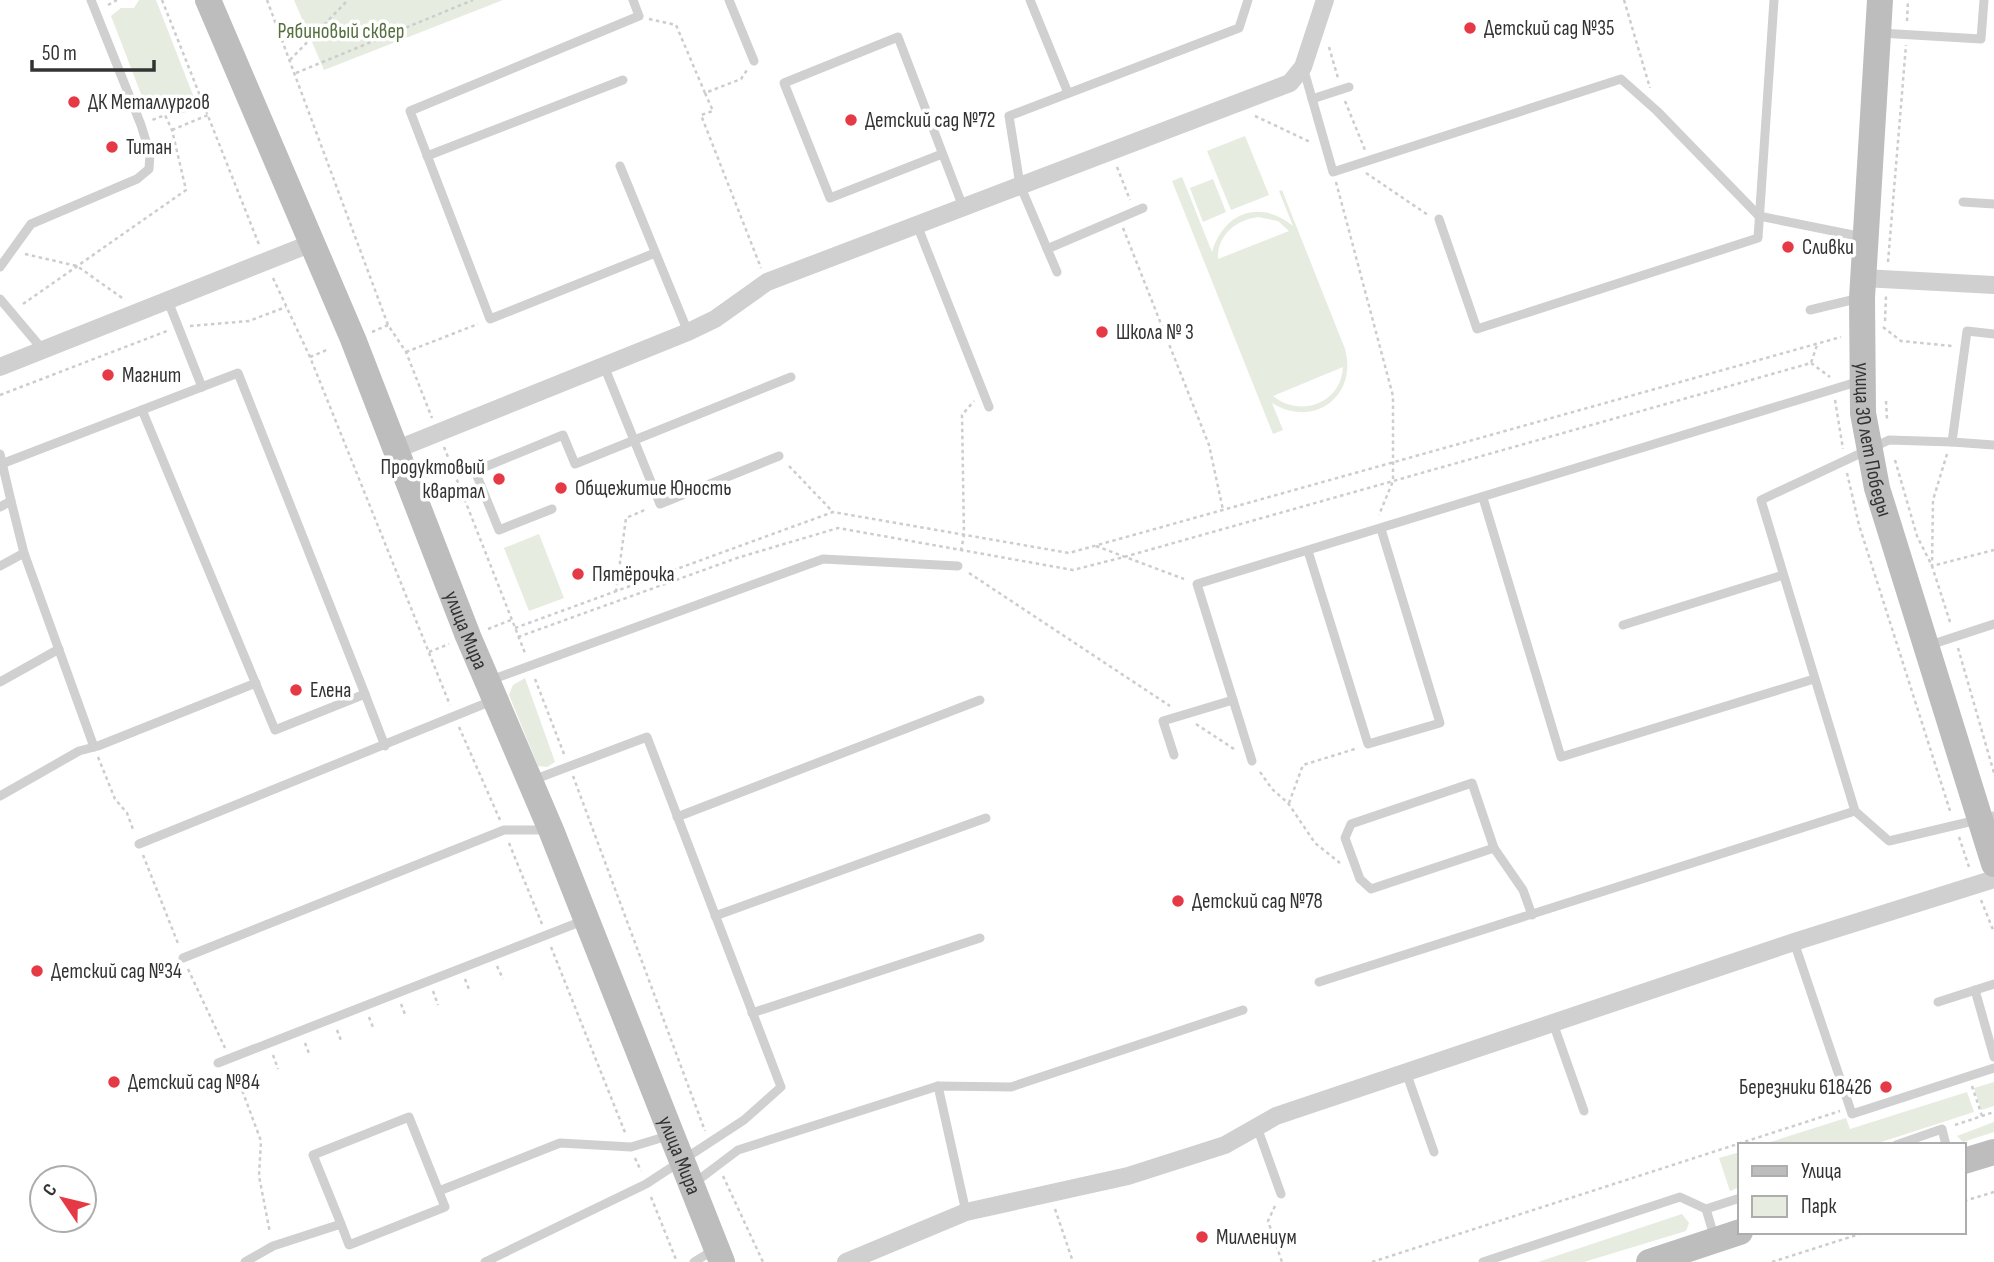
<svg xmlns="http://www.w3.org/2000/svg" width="1994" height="1262" font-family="'Sofia Sans Condensed',sans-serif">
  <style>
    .green { fill: #e6ecdf; fill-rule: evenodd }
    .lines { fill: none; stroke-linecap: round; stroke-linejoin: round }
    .path { stroke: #cdcdcd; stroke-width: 2.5; stroke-dasharray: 3.5 3.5; stroke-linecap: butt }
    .lane { stroke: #d0d0d0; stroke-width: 9 }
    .street { stroke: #d0d0d0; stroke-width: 18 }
    .secondary { stroke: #bdbdbd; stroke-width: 26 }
    .poi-dot { fill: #e63946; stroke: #fff; stroke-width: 2.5 }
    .labels { text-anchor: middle; stroke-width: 7; stroke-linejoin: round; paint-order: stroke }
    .poi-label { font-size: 21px; fill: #333; stroke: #fff; text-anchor: start }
    .park-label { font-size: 21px; fill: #56703f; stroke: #fff }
    .street-label { font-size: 21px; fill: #333; stroke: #fff }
  </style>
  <rect width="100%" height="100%" fill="#fff"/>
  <g class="green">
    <polygon points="139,0 156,0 198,108 180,114 162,103 146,107 111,16 121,8 134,8"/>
    <polygon points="294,0 503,0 324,70"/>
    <polygon points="1245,136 1269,195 1231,210 1207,151"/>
    <path d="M1182 177 1212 252C1224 212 1260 199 1293 226L1279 191 1282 190 1345 349C1358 396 1314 429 1272 403L1283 430 1273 434 1172 181ZM1258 217 1278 221 1289 231 1218 259C1217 235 1236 220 1258 217ZM1343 367C1341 404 1300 418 1273 396Z"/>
    <polygon points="1213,179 1226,212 1203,222 1190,188"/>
    <polygon points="539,534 564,598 529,611 504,548"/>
    <polygon points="525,678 555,762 547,767 538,766 509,695 513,685"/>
    <polygon points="1994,1082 1994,1106 1981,1110 1974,1088"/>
    <polygon points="1967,1092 1974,1112 1872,1145 1761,1145 1846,1118 1850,1129"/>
    <polygon points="1994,1122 1994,1132 1963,1142 1957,1136"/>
    <polygon points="1740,1152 1740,1187 1730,1191 1719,1158"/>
    <polygon points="1682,1214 1689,1223 1686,1231 1584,1262 1538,1262"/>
  </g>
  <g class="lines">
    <g class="path">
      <polyline points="162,0 260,247"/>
      <polyline points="267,0 388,325 406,352 432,418"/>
      <polyline points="1624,0 1650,88"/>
      <polyline points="108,5 117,0"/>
      <polyline points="649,19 676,25 705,93 741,79 747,70"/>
      <polyline points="1907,21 1908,0"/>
      <polyline points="1329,47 1338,78"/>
      <polyline points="290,60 348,0"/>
      <polyline points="296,73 473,0"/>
      <polyline points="705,93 713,111 701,115 761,268"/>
      <polyline points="1345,101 1365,150"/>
      <polyline points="1255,116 1312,143"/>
      <polyline points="172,130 208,115"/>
      <polyline points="1117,167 1130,200"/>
      <polyline points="1366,173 1428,215"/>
      <polyline points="1336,182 1393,396 1393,481 1379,515"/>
      <polyline points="1123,228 1209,445 1223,510"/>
      <polyline points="25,254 77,266 125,300"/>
      <polyline points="1888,262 1906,45"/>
      <polyline points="273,278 310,357 450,705"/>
      <polyline points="23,304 186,190 172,130 165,115 152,120"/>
      <polyline points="1885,321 1886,296"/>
      <polyline points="190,326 249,321 286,307"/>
      <polyline points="1883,327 1901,341 1952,346"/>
      <polyline points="372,332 388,325"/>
      <polyline points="406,352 478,324"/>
      <polyline points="310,357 329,349"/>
      <polyline points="1811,363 1830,377"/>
      <polyline points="0,395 167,331"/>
      <polyline points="1835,400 1843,449"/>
      <polyline points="1886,401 1887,419"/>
      <polyline points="444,447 525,653"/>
      <polyline points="1947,454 1933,500 1932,566 1994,550"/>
      <polyline points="1895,460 1917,536 1932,566 1951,625"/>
      <polyline points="789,466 832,511"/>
      <polyline points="1847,473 1859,525 1951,814"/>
      <polyline points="1096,546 1184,579"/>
      <polyline points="961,551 964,535 962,415 974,401"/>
      <polyline points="969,573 1170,706"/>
      <polyline points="616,592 626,518 647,509"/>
      <polyline points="515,628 833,512 1069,553 1841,337"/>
      <polyline points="488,629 511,620"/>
      <polyline points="518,637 737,558 838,528 1073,570 1124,557 1811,363 1817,345"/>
      <polyline points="1958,648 1994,773"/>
      <polyline points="429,652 449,644"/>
      <polyline points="535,679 564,754"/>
      <polyline points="1196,724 1234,749"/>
      <polyline points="459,727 500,820"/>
      <polyline points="98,757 115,799 127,813 134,832"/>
      <polyline points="1260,772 1272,789 1288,803 1315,843 1340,863"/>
      <polyline points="573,776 705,1131"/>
      <polyline points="1289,803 1303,765 1358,748"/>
      <polyline points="1959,837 1970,870"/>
      <polyline points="509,843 542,924"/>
      <polyline points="143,855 179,946"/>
      <polyline points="1981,900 1994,932"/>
      <polyline points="551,947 626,1135"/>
      <polyline points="497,966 503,979"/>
      <polyline points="188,969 225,1048"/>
      <polyline points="465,979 470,992"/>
      <polyline points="433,991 438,1005"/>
      <polyline points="401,1004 406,1017"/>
      <polyline points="369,1017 374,1030"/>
      <polyline points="337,1030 342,1043"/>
      <polyline points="305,1043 310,1056"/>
      <polyline points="273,1055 278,1069"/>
      <polyline points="235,1071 261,1141 259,1176 270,1233"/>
      <polyline points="1972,1086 1982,1116"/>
      <polyline points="1955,1125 1994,1112"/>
      <polyline points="635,1158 641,1171"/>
      <polyline points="723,1176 763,1262"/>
      <polyline points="651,1197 677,1262"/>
      <polyline points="1964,1201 1994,1192"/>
      <polyline points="1275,1206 1268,1221 1282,1262"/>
      <polyline points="1055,1209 1073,1262"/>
      <polyline points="1372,1262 1840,1111"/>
      <polyline points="1772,1262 1866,1232"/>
    </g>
    <g class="lane">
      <polyline points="633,0 639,16 410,111 490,319 655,253"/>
      <polyline points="729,0 754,61"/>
      <polyline points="1030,0 1068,93"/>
      <polyline points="1880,33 1981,39 1984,0"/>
      <polyline points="1303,67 1333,172 1621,79 1657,111 1759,216 1863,237"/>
      <polyline points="1312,99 1349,87"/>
      <polyline points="942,154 830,198 784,83 898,37 963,207"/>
      <polyline points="427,156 623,80"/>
      <polyline points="620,166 688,332"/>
      <polyline points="1963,202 1994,204"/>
      <polyline points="1439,219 1477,329 1758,238 1774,0"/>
      <polyline points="917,225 989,407"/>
      <polyline points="1047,249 1143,208"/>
      <polyline points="0,267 31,224 137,179 149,169 150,154 141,125 91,0"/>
      <polyline points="1057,272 1020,185 1009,116 1239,28 1248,0"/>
      <polyline points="0,299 43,350"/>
      <polyline points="168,301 202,387"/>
      <polyline points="1810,310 1860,298"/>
      <polyline points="1994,334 1967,331 1952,442 1994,445"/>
      <polyline points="604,366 660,504 779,456"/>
      <polyline points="142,410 275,730 365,694 385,746"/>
      <polyline points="1952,442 1889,440 1761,500 1855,811 1889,841 1994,816"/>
      <polyline points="0,454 11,501 0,507"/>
      <polyline points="4,463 238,373 365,694"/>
      <polyline points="1483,498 1561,757 1814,679"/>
      <polyline points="552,509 499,530 475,471 563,435 575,464 791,377"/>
      <polyline points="1308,551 1368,744 1440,723 1381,529"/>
      <polyline points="24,553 94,747"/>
      <polyline points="0,566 24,553 11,501"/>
      <polyline points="1623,625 1783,575"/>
      <polyline points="1930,645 1994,624"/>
      <polyline points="488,681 823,559 958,566"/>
      <polyline points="0,682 59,649"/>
      <polyline points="1174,755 1163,721 1233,700"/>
      <polyline points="1252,761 1197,584 1860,381"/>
      <polygon points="1472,783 1494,848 1371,889 1360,879 1345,838 1351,824"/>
      <polyline points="0,796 79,751 98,746 256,683"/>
      <polyline points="677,817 980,700"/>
      <polyline points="139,844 494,700"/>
      <polyline points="1494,848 1523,890 1532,915"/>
      <polyline points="715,916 986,818"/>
      <polyline points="1794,942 1852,1114 1994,1068"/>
      <polyline points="183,958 504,830 546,830"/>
      <polyline points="1319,982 1855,811"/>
      <polyline points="1975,990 1994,1057"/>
      <polyline points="1938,1002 1994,984"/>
      <polyline points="752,1013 980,938"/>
      <polyline points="1553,1023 1584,1111"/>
      <polyline points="218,1063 585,920"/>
      <polyline points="1406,1072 1434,1152"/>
      <polyline points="938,1086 966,1212"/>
      <polyline points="1257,1127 1281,1194"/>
      <polyline points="1896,1145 1942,1129 1946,1145"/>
      <polyline points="693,1184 738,1150 938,1086 1011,1087 1243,1010"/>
      <polyline points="439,1191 560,1143 631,1147 671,1135"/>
      <polyline points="1706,1209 1715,1239"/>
      <polyline points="245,1262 273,1246 341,1224 349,1245 445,1207 409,1117 313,1155 341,1224"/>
      <polyline points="485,1262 646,1184 744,1120 781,1087 647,737 533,780"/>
      <polyline points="694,1262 715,1249"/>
      <polyline points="1483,1262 1680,1197 1706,1209 1740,1198"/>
    </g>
    <g class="street">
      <polyline points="1863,278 1994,285"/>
      <polyline points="0,367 312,243"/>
      <polyline points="395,450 688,332 715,319 767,282 1290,83 1303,67 1325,0"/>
      <polyline points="846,1262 966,1212 1128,1176 1225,1145 1276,1116 1794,942 1994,879"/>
    </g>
    <g class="secondary">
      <path id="s1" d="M208 0 353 339 468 636 551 830 722 1262"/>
      <path id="s2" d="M1880 0 1862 298 1863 413 1877 488 1994 864"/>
      <polyline points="1964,1161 1994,1152"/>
      <polyline points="1649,1262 1740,1232"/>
    </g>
  </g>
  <g class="poi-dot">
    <circle cx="1470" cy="28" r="7"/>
    <circle cx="74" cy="102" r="7"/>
    <circle cx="851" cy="120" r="7"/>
    <circle cx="112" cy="147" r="7"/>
    <circle cx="1788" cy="247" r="7"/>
    <circle cx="1102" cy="332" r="7"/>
    <circle cx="108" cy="375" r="7"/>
    <circle cx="499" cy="479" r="7"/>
    <circle cx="561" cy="488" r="7"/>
    <circle cx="578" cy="574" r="7"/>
    <circle cx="296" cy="690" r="7"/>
    <circle cx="1178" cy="901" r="7"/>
    <circle cx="37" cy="971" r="7"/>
    <circle cx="114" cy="1082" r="7"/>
    <circle cx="1886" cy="1087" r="7"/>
    <circle cx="1202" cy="1237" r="7"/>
  </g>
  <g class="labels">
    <g class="poi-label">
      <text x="1484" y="35">Детский сад №35</text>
      <text x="88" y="109">ДК Металлургов</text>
      <text x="865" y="127">Детский сад №72</text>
      <text x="126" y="154">Титан</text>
      <text x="1802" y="254">Сливки</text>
      <text x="1116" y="339">Школа № 3</text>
      <text x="122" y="382">Магнит</text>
      <text x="485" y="474" text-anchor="end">Продуктовый<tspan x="485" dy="24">квартал</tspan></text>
      <text x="575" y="495">Общежитие Юность</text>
      <text x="592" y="581">Пятёрочка</text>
      <text x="310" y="697">Елена</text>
      <text x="1192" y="908">Детский сад №78</text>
      <text x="51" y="978">Детский сад №34</text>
      <text x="128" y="1089">Детский сад №84</text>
      <text x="1872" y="1094" text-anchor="end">Березники 618426</text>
      <text x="1216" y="1244">Миллениум</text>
    </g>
    <g class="park-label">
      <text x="341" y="38">Рябиновый сквер</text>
    </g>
    <g class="street-label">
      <text dy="7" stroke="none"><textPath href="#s2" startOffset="441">улица 30 лет Победы</textPath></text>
      <text dy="7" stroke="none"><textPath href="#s1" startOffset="681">улица Мира</textPath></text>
      <text dy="7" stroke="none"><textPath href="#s1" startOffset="1248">улица Мира</textPath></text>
    </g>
  </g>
  <rect x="1738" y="1143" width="228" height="91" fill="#ffffff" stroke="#adadad" stroke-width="2"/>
  <rect x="1752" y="1166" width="35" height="10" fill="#bdbdbd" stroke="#adadad" stroke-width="2"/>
  <text x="1801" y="1178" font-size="21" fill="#333333">Улица</text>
  <rect x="1752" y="1196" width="35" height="21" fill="#e6ecdf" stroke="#adadad" stroke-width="2"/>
  <text x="1801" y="1213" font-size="21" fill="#333333">Парк</text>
  <g transform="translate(63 1199) rotate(305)"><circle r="33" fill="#ffffff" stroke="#adadad" stroke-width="2"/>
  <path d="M0-5L12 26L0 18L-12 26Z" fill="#e63946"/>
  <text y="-10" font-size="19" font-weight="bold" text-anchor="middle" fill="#333333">С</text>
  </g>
  <path d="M32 60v10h122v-10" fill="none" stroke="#333333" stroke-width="3.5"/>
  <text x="42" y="60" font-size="21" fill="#333333" stroke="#ffffff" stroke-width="5" paint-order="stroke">50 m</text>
</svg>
